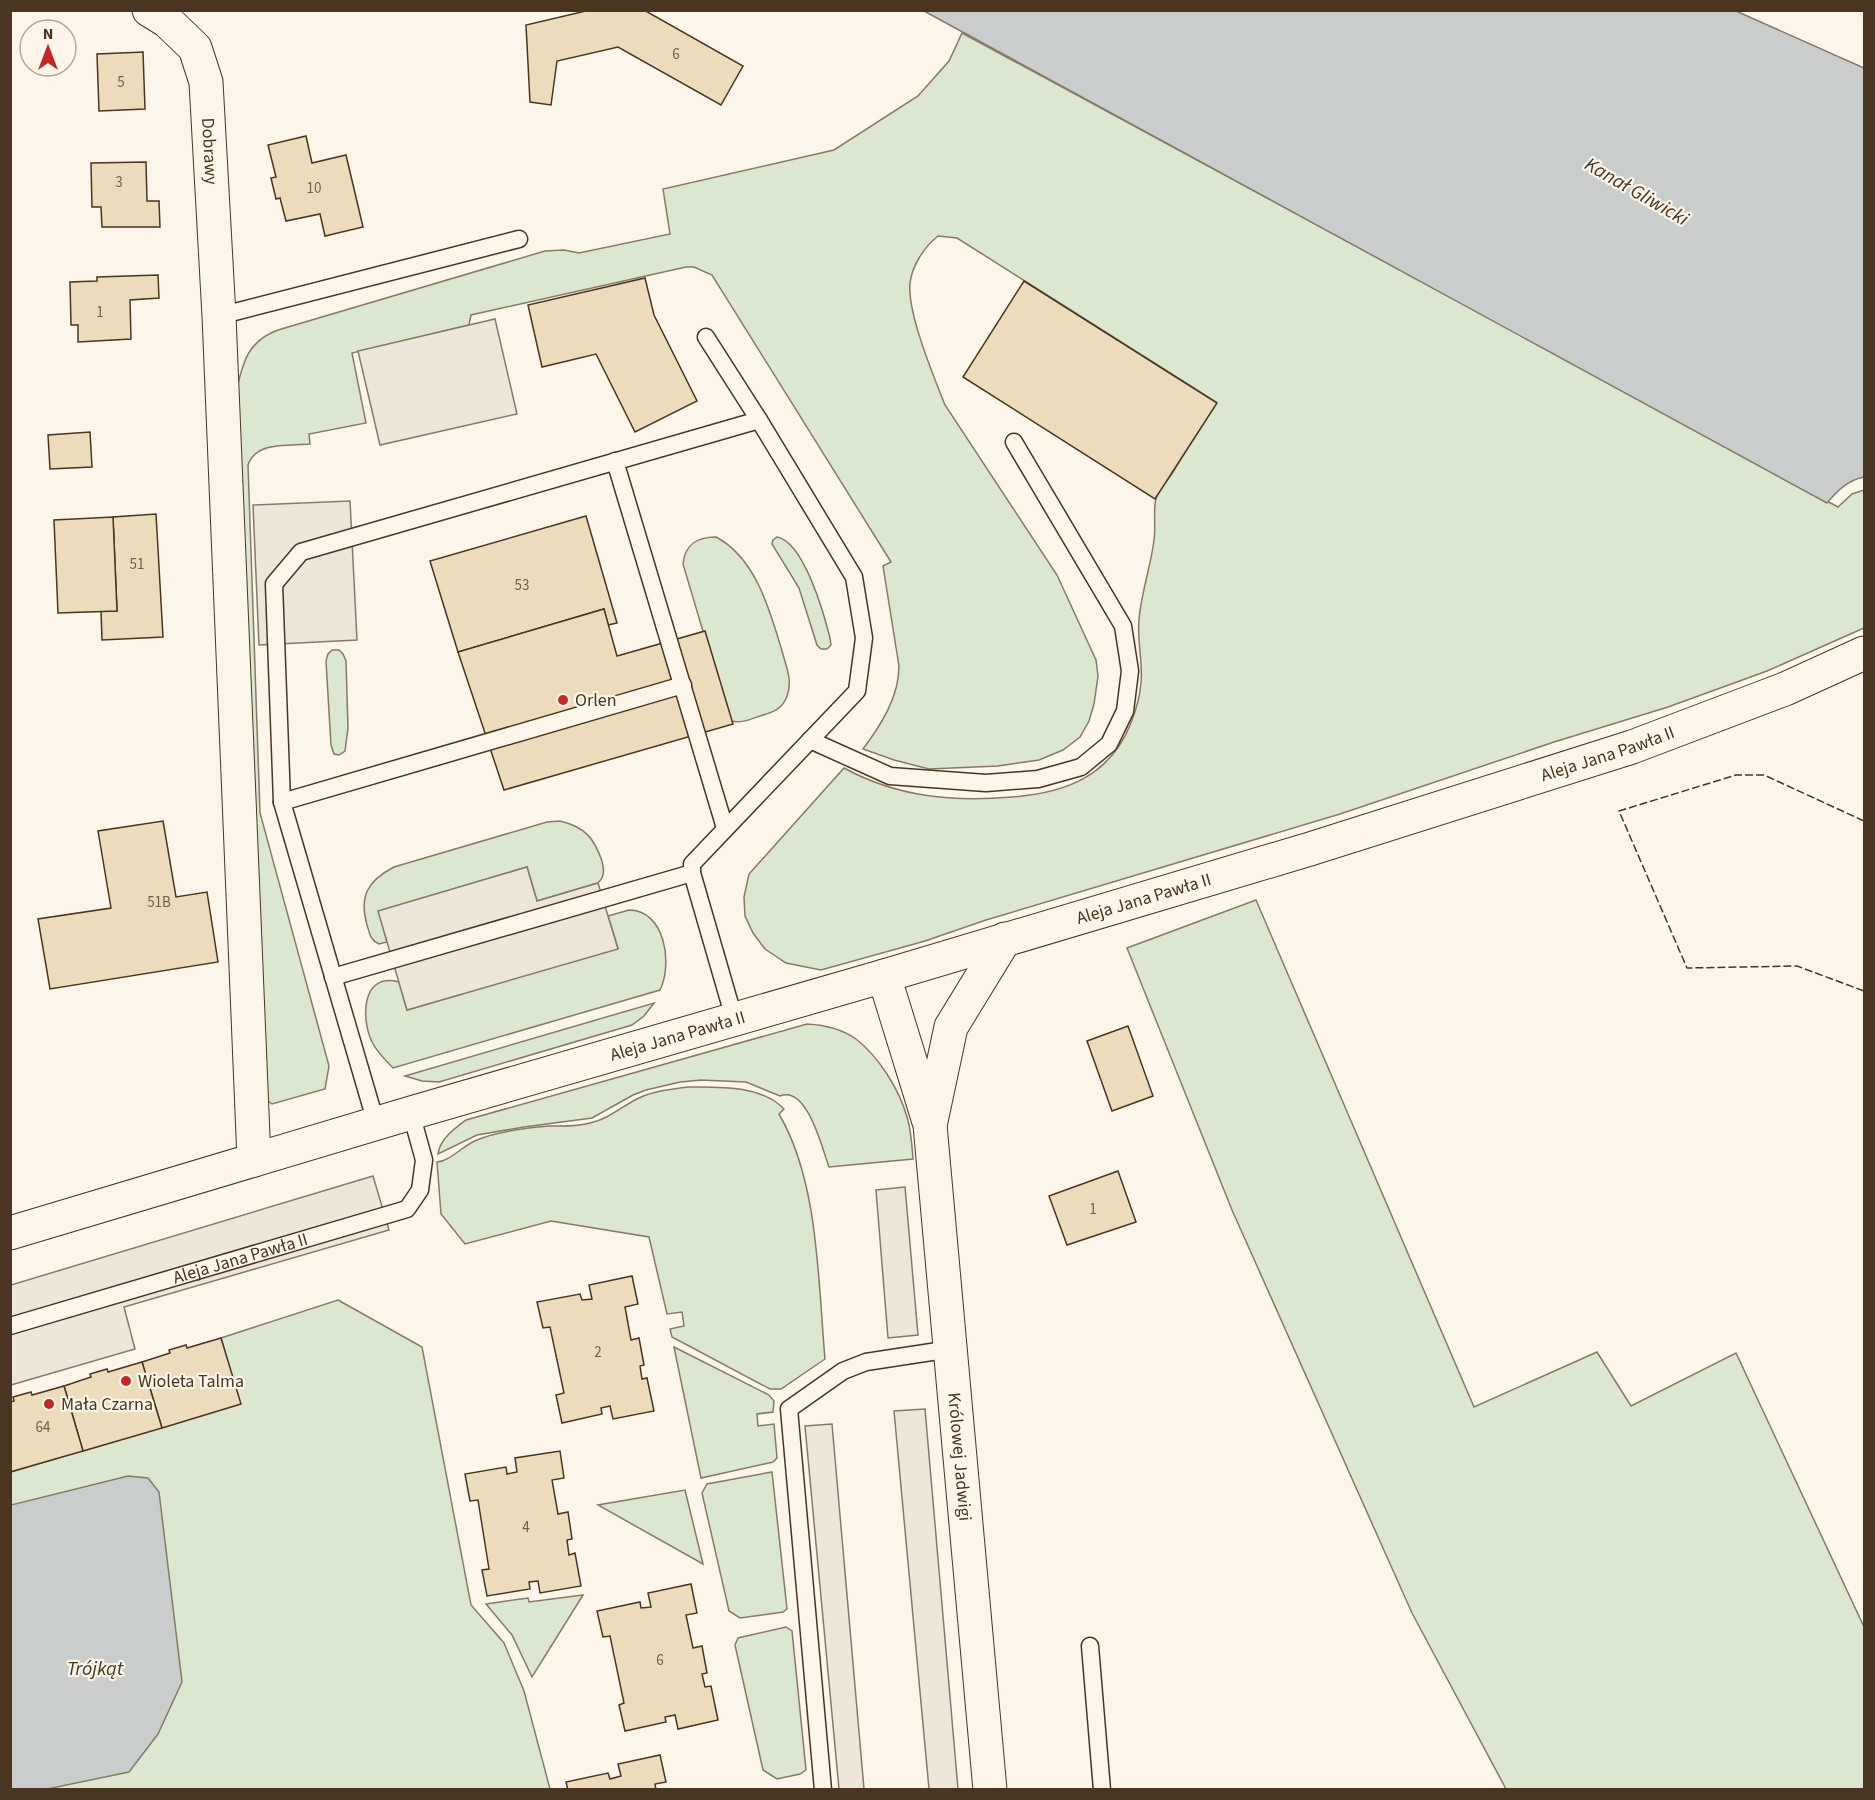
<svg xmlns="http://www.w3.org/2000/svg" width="1875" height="1800" font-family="'Source Sans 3',sans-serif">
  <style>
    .green { fill: #dce7d0; stroke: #887966; stroke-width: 1.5 }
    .parking { fill: #ede7d9; stroke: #887966; stroke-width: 1.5 }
    .water { fill: #c9cecd; stroke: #887966; stroke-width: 1.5 }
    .building { fill: #ecdcbc; stroke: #4a3520; stroke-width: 1.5 }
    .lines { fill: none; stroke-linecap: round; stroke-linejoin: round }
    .service-casing { stroke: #4a3520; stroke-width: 19 }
    .minor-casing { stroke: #4a3520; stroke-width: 35 }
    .tertiary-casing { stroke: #4a3520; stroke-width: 35 }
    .secondary-casing { stroke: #4a3520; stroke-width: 35 }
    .service { stroke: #fbf6e9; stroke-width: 16 }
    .minor { stroke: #fbf6e9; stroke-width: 33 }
    .tertiary { stroke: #fbf6e9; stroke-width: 33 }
    .secondary { stroke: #fbf6e9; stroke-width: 33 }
    .fence { stroke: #4a3520; stroke-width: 1.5; stroke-dasharray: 8 3; stroke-linecap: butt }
    .poi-dot { fill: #c62828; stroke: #fbf6e9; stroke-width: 2 }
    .labels { text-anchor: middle; stroke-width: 4.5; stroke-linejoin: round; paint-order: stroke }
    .number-label { font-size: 15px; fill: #725f47 }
    .street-label { font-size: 18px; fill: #4a3520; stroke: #fbf6e9 }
    .poi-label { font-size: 18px; fill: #4a3520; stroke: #fbf6e9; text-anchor: start }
    .water-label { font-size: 20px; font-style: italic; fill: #4a3520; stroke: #fbf6e9 }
  </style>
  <rect width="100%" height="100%" fill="#fbf6e9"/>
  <g class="green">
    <path d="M962 33 1838 507 1852 494 1864 490V628L1767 671 1668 707 1554 742 1340 814 986 920 925 941 821 970 786 963 765 949 753 933 745 916 744 897 749 874 758 864 844 768C897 797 952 802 1012 797 1066 793 1110 776 1131 723 1136 710 1140 697 1141 683 1143 662 1137 641 1139 620 1141 593 1151 566 1154 540 1156 529 1153 507 1156 499 1158 490 1168 480 1173 472 1187 449 1202 426 1216 402L957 238 938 236C924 247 912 266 910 283 907 313 934 377 945 405L1057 575 1096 660 1098 676 1094 704 1089 721 1080 737 1063 750 1039 760 998 766 929 769 894 760 863 749C881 725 899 697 899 666L883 566 891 562 712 275 694 267H686L471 315 469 325 352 353 366 423 309 434 310 444C289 446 256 441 248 465L260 813 329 1066 325 1089 272 1104 267 1100 234 401C242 369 243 343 278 330L545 251 564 250 579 253 670 234 663 189 834 150 918 96 949 61Z"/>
    <path d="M716 537C756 558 770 611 782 651 786 666 793 681 787 696 783 708 774 712 763 715 753 718 742 724 731 721L724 702 683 564C685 544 697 537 716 537Z"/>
    <path d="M777 537C804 542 824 614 830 638L831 645 827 649H821L817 645 799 588 772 544 773 540Z"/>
    <polygon points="332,650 339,650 343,654 346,661 348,728 345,751 339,755 334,754 331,745 326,661 328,654"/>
    <path d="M560 821C585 827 594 838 602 861 604 870 605 876 598 883L537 901 527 867 379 911 387 942 379 944C370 940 370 934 367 925 359 897 367 881 394 867L547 822Z"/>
    <polygon points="1256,900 1474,1407 1597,1352 1631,1406 1736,1353 1864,1627 1864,1789 1506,1789 1412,1613 1232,1210 1127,948"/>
    <path d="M629 910C665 910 673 964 660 990L393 1068C385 1060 377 1052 372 1042 361 1019 361 972 399 982L407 1010 618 948 608 916Z"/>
    <polygon points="654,1003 644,1016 632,1025 439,1082 422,1081 405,1076"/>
    <path d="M807 1024C824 1025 842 1029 856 1039 879 1057 899 1089 907 1117 911 1130 912 1145 913 1159L829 1167C822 1148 807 1085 780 1096L746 1082 701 1080 680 1082 646 1090 633 1095 592 1118 524 1127 477 1135 438 1154C440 1139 454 1129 466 1120Z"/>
    <path d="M688 1087C719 1087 761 1085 784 1109L779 1114C819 1182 818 1282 825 1359L781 1389H770L672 1337 670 1329 684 1326 682 1312 667 1314 649 1237 551 1221 465 1244 441 1214 437 1162C451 1161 463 1145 477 1140 498 1131 526 1128 549 1126 562 1126 577 1127 590 1123 609 1119 622 1106 639 1098 654 1091 672 1089 688 1087Z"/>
    <polygon points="338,1300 422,1347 471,1605 504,1643 524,1691 550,1789 11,1790 11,1472 240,1404 221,1338"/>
    <polygon points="674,1347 769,1395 774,1401 773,1412 757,1414 758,1426 774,1424 777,1458 773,1462 701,1478"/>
    <polygon points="772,1472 787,1609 783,1612 740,1618 729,1611 702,1493 707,1484"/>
    <polygon points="685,1490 703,1564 598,1505"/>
    <polygon points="583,1595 532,1677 512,1635 486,1604 528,1598 529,1602"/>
    <polygon points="786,1627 792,1631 806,1770 800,1774 777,1779 763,1770 735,1645 738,1638"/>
  </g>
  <g class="parking">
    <polygon points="495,319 517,414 380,445 358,351"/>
    <polygon points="350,501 357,640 259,645 253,505"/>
    <polygon points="527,867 537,901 598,883 618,949 407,1010 378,911"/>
    <polygon points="373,1176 389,1230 124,1307 135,1349 11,1385 11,1285"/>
    <polygon points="905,1187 918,1335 888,1338 876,1190"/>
    <polygon points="925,1409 958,1789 929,1789 894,1411"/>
    <polygon points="832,1424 864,1789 839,1789 805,1426"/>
  </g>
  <g class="water">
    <path d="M924 11H1736L1864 68V477C1848 480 1837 491 1827 503Z"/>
    <polygon points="128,1476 148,1478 159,1492 182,1682 158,1734 129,1772 47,1789 11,1789 11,1505"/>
  </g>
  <g class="building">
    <polygon points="590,10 644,10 743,66 721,105 618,47 557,61 551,105 530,102 526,25"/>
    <polygon points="143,52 145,109 99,111 97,54"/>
    <polygon points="306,136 312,163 346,155 363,227 325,236 320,214 286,221 280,198 276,199 271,178 276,177 268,145"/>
    <polygon points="146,162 147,201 159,201 160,227 102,227 101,207 92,207 91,163"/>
    <polygon points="158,275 159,298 130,300 131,339 78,342 78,325 71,325 70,282 97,281 97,277"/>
    <polygon points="645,278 654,315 697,401 635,432 596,354 542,367 528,305"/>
    <polygon points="1024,281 1217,403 1155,499 963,377"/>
    <polygon points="90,432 92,467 50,469 48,435"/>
    <polygon points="156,514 163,637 102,640 101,611 117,611 113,517"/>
    <polygon points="586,516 617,623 608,625 604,609 458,652 430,561"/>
    <polygon points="113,517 117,611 58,613 54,520"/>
    <polygon points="604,609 617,656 705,631 733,724 504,790 458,652"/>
    <polygon points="163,821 176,897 207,892 218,962 50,989 38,919 111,908 98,831"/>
    <polygon points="1128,1026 1153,1096 1112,1111 1087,1041"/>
    <polygon points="1118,1171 1136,1222 1067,1245 1049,1196"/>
    <polygon points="632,1276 638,1304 625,1307 631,1340 639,1338 644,1365 640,1366 642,1379 647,1378 654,1411 613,1419 610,1406 601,1408 602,1414 562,1423 556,1395 564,1393 550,1327 543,1328 537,1302 580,1294 582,1300 592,1299 589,1285"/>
    <polygon points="221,1338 241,1404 162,1428 142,1362 170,1353 169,1350 186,1345 187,1348"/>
    <polygon points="142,1362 162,1428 83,1451 64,1386 91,1377 90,1374 107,1369 108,1372"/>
    <polygon points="64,1386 83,1451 10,1472 10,1402 14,1401 13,1397 31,1392 32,1395"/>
    <polygon points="560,1451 564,1478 552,1480 558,1514 568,1512 572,1539 567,1540 569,1555 575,1553 581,1586 540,1593 538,1581 529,1582 530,1589 487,1596 482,1570 489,1569 478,1500 470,1501 465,1474 506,1467 507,1474 517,1472 515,1458"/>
    <polygon points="691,1584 697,1613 686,1615 693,1648 702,1646 707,1673 702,1674 705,1687 711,1686 718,1720 678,1729 675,1715 665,1717 666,1722 625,1731 619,1705 624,1703 610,1636 603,1637 597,1611 640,1602 641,1608 651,1607 648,1593"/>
    <polygon points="660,1755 666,1782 655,1784 656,1790 568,1790 566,1782 608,1773 610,1779 621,1776 618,1764"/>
  </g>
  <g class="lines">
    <g class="service-casing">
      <g id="service">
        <polyline points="219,316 519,239"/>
        <polyline points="706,337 759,420 854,577 864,638 857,691 692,864 692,873 734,1018"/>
        <polyline points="615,461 725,828"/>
        <polyline points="810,740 890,776 986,783 1038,779 1081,767 1109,744 1125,711 1130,671 1123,626 1014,442"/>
        <polyline points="282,802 683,685"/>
        <polyline points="333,977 692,873"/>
        <polyline points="376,1123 282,802 274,584 301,552 759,420"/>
        <path id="s1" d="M10 1326 407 1209 420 1190 424 1160 411 1113"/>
        <polyline points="1090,1646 1102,1790"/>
        <polyline points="823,1790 789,1409 843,1371 866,1362 951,1349"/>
      </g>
    </g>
    <g class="minor-casing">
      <g id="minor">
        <path id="s2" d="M149 10 167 21 195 48 206 82 219 316 254 1160"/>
      </g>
    </g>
    <g class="tertiary-casing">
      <g id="tertiary">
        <path id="s3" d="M884 976 930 1125 990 1790"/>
        <polyline points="931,1121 951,1027 1005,939"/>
      </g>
    </g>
    <g class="secondary-casing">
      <g id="secondary">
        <path id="s4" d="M10 1233 411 1113 884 976 1310 849 1632 747 1785 689 1864 653"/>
      </g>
    </g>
    <use href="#service" class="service"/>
    <use href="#minor" class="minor"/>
    <use href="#tertiary" class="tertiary"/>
    <use href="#secondary" class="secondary"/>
    <polyline class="fence" points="1864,821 1764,775 1736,775 1619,811 1687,968 1797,966 1864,991"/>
  </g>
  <g class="poi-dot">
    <circle cx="563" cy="700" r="6"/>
    <circle cx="126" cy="1381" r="6"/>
    <circle cx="49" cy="1404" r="6"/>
  </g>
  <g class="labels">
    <g class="number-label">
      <text x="676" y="59">6</text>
      <text x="121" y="87">5</text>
      <text x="119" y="187">3</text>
      <text x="314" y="193">10</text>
      <text x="100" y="317">1</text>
      <text x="137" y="569">51</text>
      <text x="522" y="590">53</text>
      <text x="159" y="907">51B</text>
      <text x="1093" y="1214">1</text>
      <text x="598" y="1357">2</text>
      <text x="43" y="1432">64</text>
      <text x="526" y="1532">4</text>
      <text x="660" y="1665">6</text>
    </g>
    <g class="street-label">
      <text dy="6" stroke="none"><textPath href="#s2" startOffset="165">Dobrawy</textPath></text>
      <text dy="6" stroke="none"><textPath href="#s4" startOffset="1668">Aleja Jana Pawła II</textPath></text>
      <text dy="6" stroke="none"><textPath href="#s4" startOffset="1182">Aleja Jana Pawła II</textPath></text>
      <text dy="6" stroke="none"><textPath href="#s4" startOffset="696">Aleja Jana Pawła II</textPath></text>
      <text dy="6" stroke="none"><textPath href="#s1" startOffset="240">Aleja Jana Pawła II</textPath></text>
      <text dy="6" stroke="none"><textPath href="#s3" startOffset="489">Królowej Jadwigi</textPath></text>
    </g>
    <g class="poi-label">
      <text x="575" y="706">Orlen</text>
      <text x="138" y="1387">Wioleta Talma</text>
      <text x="61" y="1410">Mała Czarna</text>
    </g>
    <g class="water-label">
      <text transform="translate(1637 191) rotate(30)" y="7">Kanał Gliwicki</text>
      <text x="95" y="1675">Trójkąt</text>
    </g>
  </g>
  <rect width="1875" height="1800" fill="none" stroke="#4a3520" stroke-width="24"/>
  <g transform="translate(48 48)"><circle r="28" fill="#fbf6e9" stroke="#b4a999" stroke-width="1.5"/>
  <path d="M0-4.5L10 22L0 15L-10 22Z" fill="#c62828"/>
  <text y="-9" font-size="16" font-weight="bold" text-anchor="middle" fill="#4a3520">N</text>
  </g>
</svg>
